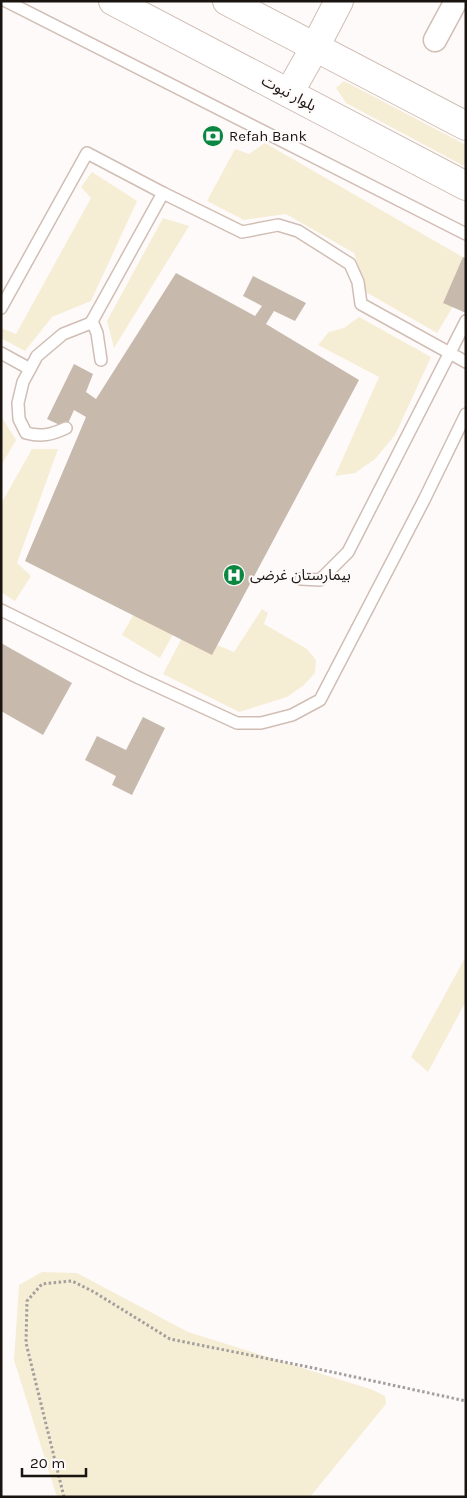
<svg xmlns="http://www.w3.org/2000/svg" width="467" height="1498" font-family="Karla,'Noto Sans Arabic',sans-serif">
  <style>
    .green { fill: #f6edd5 }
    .building { fill: #c7baad }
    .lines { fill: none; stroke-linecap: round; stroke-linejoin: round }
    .lane-casing { stroke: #d0beb5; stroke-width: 14 }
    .street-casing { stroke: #d0beb5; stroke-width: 25 }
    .secondary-casing { stroke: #d0beb5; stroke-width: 30 }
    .primary-casing { stroke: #d0beb5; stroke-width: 30 }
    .path { stroke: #a49f9d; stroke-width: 3; stroke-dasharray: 2.5 2.5; stroke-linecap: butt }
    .lane { stroke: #fff; stroke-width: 11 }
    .street { stroke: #fff; stroke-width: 22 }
    .secondary { stroke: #fff; stroke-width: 28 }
    .primary { stroke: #fff; stroke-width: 28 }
    .labels { text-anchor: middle; stroke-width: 4; stroke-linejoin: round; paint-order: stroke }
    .street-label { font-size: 15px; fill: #1a1411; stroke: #fefaf9 }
    .poi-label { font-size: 15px; fill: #1a1411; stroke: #fefaf9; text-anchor: start }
  </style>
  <rect width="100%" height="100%" fill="#fefaf9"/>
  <g class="green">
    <polygon points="344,81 466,145 466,167 346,103 336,88"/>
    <polygon points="265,143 466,259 466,285 437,333 364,291 360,270 354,253 286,214 244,220 207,201 235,149 249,154"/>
    <polygon points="92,172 137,201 91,301 52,317 25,351 1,338 1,328 16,334 91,198 81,187"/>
    <polygon points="163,218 189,226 114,348 107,321"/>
    <polygon points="359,317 431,357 395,435 375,459 355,473 335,476 379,377 318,345 329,332 344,328"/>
    <polygon points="1,416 16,440 1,466"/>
    <polygon points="32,449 58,449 17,563 31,576 15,601 1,592 1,504"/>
    <polygon points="262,609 268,613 264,624 307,649 316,660 315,673 304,685 287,697 239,712 163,674 185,632 234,652"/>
    <polygon points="135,612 173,634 160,658 122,635"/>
    <polygon points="466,956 466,1001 428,1072 411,1057"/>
    <polygon points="42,1272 77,1273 188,1332 373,1390 385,1396 386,1404 310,1497 57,1497 14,1360 19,1285"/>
  </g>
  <g class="building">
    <polygon points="463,257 466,258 466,313 443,303"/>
    <polygon points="176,273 255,316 262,306 243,296 253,276 306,303 295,321 274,311 266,324 359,380 212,655 25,561 86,417 74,410 66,428 47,419 74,364 93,374 86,392 96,399"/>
    <polygon points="1,643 72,683 43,735 1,711"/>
    <polygon points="143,717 165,728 132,795 112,785 116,776 85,760 97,736 126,750"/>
  </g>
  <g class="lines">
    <g class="lane-casing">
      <g id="lane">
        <polyline points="6,1 466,234"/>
        <polyline points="1,308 87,153 163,193 242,232 278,225 298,231 350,264 358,282 361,304 466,362"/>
        <polyline points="92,321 97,333 101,360"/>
        <polyline points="1,353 30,369"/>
        <path d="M66 428C51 435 41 437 26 433L19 419 18 403 23 382 37 356 63 334 91 323 163 193"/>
        <polyline points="301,579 320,580 348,552 466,321"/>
        <polyline points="1,610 139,678 237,723 261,723 292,715 320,700 424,500 466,414"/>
      </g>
    </g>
    <g class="street-casing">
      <polyline id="street" points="435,40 456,1"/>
    </g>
    <g class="secondary-casing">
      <polyline id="secondary" points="315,47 339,1"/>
    </g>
    <g class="primary-casing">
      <g id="primary">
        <polyline points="113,1 466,186"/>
        <polyline points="227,1 466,126"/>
        <polyline points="289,93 315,47"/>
      </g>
    </g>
    <polyline class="path" points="64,1497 26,1343 27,1301 42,1284 72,1281 94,1292 170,1339 304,1366 466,1401"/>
    <use href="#lane" class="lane"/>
    <use href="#street" class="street"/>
    <use href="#secondary" class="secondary"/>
    <use href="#primary" class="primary"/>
  </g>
  <defs>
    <g id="bank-disc" transform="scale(1.125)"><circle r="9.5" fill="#0c8741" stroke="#fefaf9"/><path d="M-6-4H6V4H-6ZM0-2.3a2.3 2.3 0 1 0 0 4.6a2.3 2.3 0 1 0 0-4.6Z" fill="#fff"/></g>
    <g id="hospital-disc" transform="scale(1.125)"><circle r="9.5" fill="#0c8741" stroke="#fefaf9"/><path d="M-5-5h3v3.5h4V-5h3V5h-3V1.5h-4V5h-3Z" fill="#fff"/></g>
  </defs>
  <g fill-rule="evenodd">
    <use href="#bank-disc" x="213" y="136"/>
    <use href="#hospital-disc" x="234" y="575"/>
  </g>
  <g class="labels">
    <g class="street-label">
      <text transform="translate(289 93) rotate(28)" y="5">بلوار نبوت</text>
    </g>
    <g class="poi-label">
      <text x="229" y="141">Refah Bank</text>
      <text x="250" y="580">بیمارستان غرضی</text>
    </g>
  </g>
  <rect width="467" height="1498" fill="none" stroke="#1a1411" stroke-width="5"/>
  <path d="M22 1468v8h64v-8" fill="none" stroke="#1a1411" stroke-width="2.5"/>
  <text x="30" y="1468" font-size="15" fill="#1a1411" stroke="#fefaf9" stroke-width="4" paint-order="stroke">20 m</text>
</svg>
